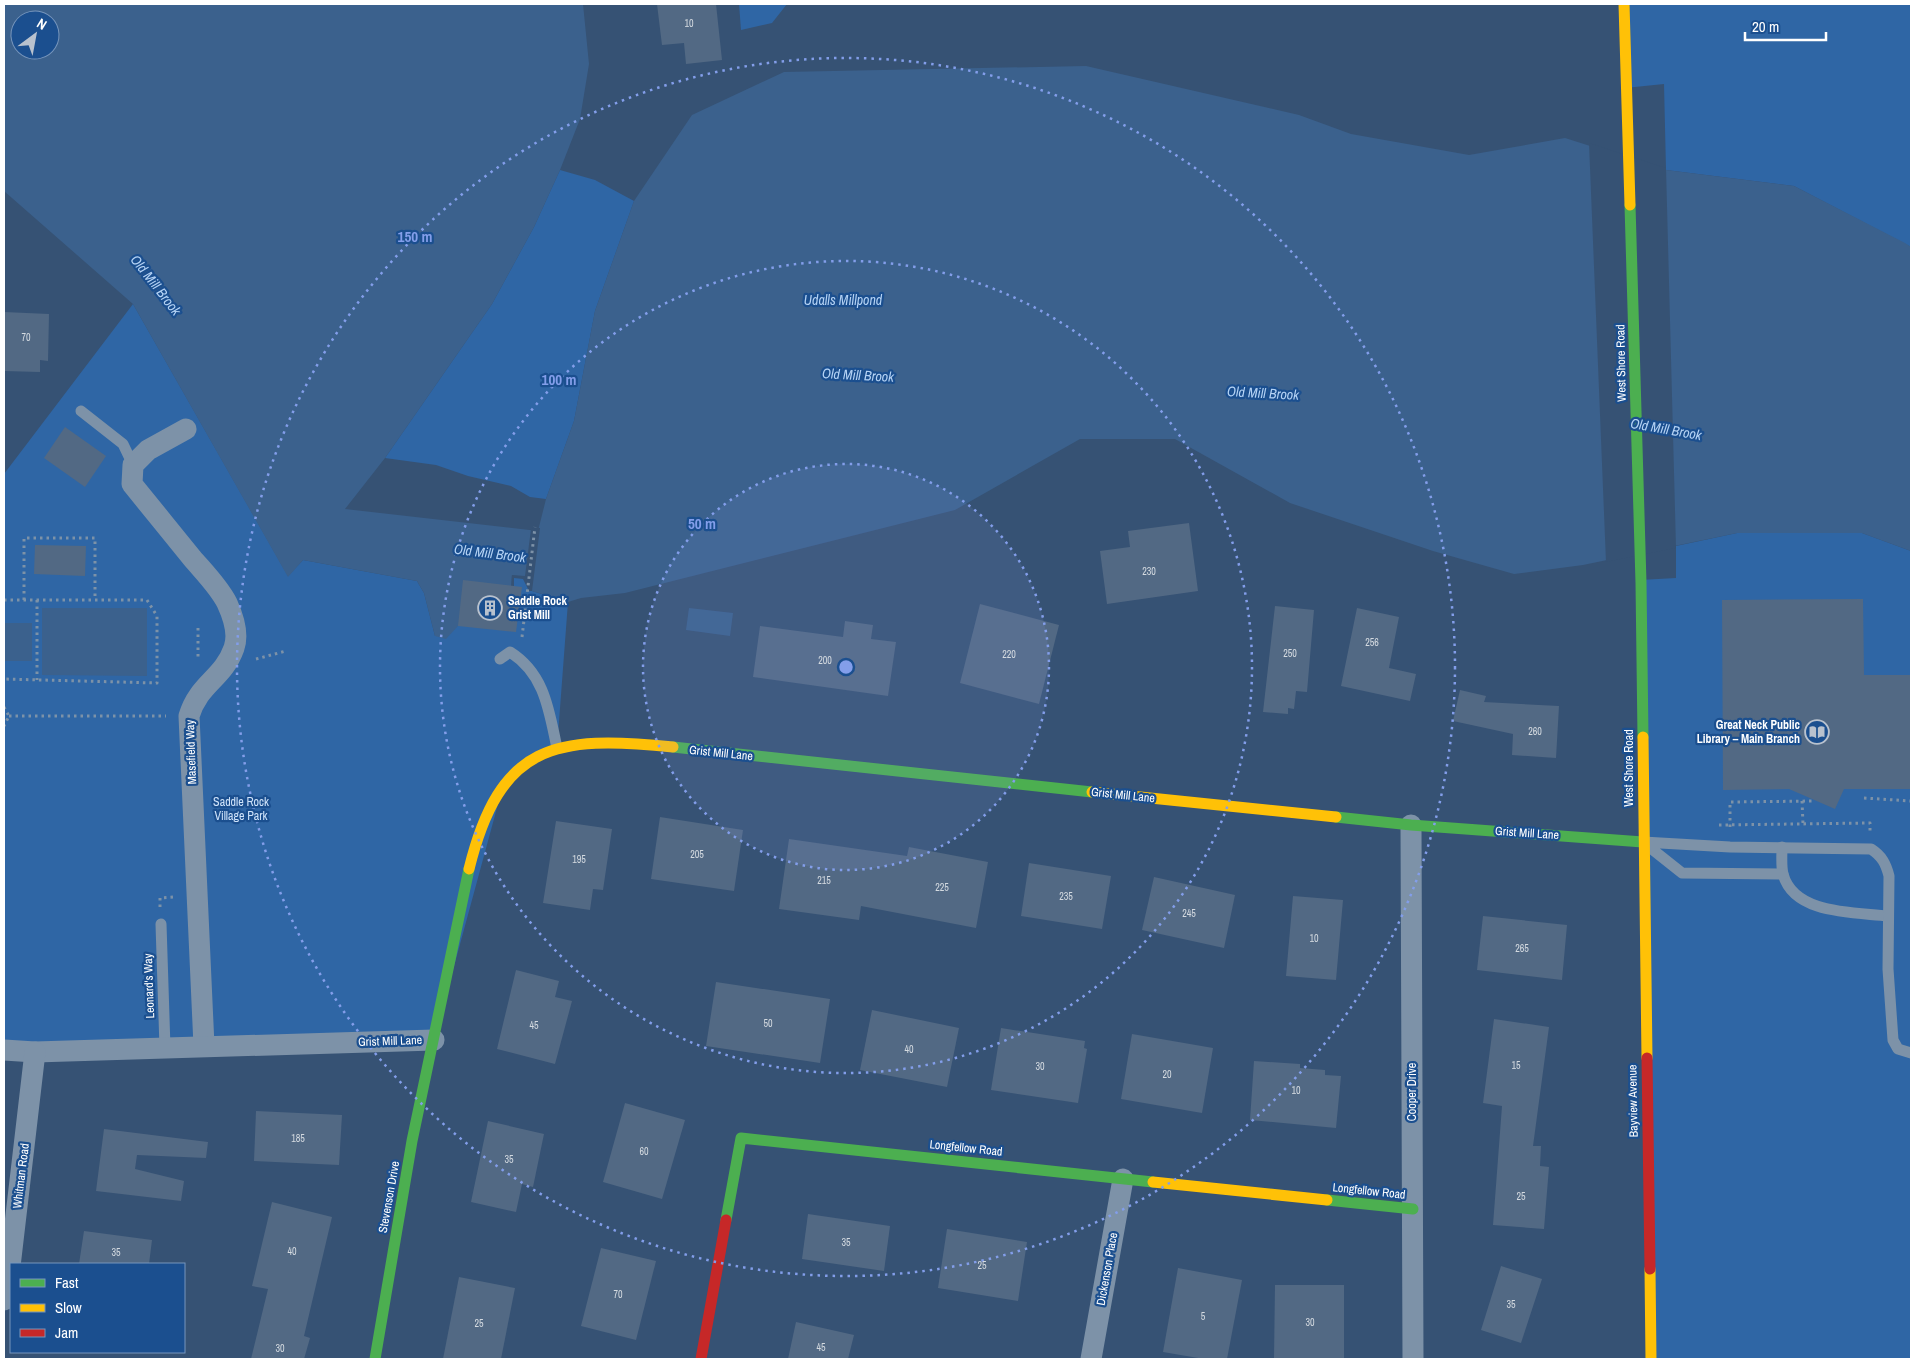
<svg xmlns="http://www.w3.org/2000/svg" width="1915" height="1363" font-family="'Archivo Narrow',sans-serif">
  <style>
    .green { fill: #2f66a5 }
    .water { fill: #3b618d; fill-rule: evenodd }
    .pier { fill: #365274 }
    .building { fill: #526984 }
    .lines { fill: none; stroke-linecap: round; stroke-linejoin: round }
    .path { stroke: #7d92a8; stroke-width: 3; stroke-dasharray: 2.5 4; stroke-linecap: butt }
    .lane { stroke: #7d92a8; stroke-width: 11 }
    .street { stroke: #7d92a8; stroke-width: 21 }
    .fast { stroke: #4caf50; stroke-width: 11 }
    .slow { stroke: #ffc107; stroke-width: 11 }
    .jam { stroke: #c62828; stroke-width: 11 }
    .ring { fill: none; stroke: #839eea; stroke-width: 2.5; stroke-dasharray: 2.5 5 }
    .labels { text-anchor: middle; stroke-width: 4.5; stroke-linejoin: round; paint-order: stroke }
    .number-label { font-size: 10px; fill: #d4dae0 }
    .street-label { font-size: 12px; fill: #fff; stroke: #1b4f8f }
    .poi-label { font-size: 12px; font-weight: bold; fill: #fff; stroke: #1b4f8f; text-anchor: start }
    .park-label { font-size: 12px; fill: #cfe3fa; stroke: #1b4f8f }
    .water-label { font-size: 14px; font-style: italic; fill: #b5d3f5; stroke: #1b4f8f }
    .centre { fill: #839eea; stroke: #1b4f8f; stroke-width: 2.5 }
    .ring-label { font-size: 15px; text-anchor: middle; font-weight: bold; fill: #839eea; stroke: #1b4f8f; stroke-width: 4.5; stroke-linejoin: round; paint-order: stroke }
  </style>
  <rect width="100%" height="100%" fill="#365274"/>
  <g class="green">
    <polygon points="739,4 787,4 772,23 741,30"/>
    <polygon points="1624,4 1911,4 1911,247 1794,186 1666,170 1664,84 1625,88"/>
    <polygon points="560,170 595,180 634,201 595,311 574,421 546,499 530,497 511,486 468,476 436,465 385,458 492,304 534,227"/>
    <polygon points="133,304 288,576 303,560 417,581 424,593 435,636 463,580 511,586 512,575 525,577 532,591 568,602 557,748 504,782 434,1040 4,1050 4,474"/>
    <polygon points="1737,533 1862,533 1911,551 1911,1359 1651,1359 1640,580 1676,578 1676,546"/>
  </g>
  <g class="water">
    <path d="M4 4H583L589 64 580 119 560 170 534 227 492 304 385 458 345 509 538 531 546 499 574 421 595 311 634 201 692 115 784 72 1086 66 1299 115 1351 134 1469 155 1565 138 1666 170 1794 186 1905 243 1911 247V551L1862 533H1737L1583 565 1514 574 1433 551 1290 503 1175 439H1080L955 510 625 593 581 598 568 602 532 591 524 577 512 575 511 586 458 626 446 639 435 636 424 593 417 581 303 560 288 577 133 304 4 191ZM20 20H50V50H20Z"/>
    <polygon points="42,608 147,608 147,676 42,675"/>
    <polygon points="689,608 733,613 730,636 686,630"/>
    <rect x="4" y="623" width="28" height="38"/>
  </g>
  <g class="pier">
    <polygon points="1589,143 1666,168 1676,548 1606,562"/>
    <polygon points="536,528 540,528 532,591 529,591 523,579 514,578 514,586 511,586 512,575 525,576 531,529"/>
  </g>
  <g class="building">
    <polygon points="657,4 716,4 722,60 686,64 684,43 662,45"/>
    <polygon points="4,312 49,314 48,361 40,360 40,372 4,371"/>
    <polygon points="65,427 106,456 85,487 44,458"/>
    <polygon points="1189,523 1198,591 1107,604 1100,551 1130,547 1128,531"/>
    <polygon points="35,545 86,546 85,576 34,574"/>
    <polygon points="463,580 522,587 516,632 458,626"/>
    <polygon points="1863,599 1864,675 1911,675 1911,789 1844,789 1835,809 1789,789 1723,790 1722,600"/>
    <polygon points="980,604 1059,625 1039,704 960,683"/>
    <polygon points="1275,606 1314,610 1307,692 1296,691 1294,709 1288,708 1288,714 1263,712"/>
    <polygon points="1357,608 1399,617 1389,668 1416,674 1410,701 1341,686"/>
    <polygon points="845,621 873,625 871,639 896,642 888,696 753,677 760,626 843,637"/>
    <polygon points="1460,690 1486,696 1484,702 1559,706 1556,758 1512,755 1513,734 1453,721"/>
    <polygon points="660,817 743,830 734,891 651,879"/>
    <polygon points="556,821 612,829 603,890 593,889 590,910 543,903"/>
    <polygon points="789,839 907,856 909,847 988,862 976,928 861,906 859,920 779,909"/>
    <polygon points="1029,863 1111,876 1102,929 1021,916"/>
    <polygon points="1154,877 1235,895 1224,948 1142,930"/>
    <polygon points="1293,896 1343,900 1336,980 1286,976"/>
    <polygon points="1483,916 1567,925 1562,980 1477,970"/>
    <polygon points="516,970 559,981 555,997 572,1001 555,1064 497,1049"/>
    <polygon points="716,982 830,999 820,1063 706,1046"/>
    <polygon points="872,1010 959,1028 947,1087 860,1070"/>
    <polygon points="1494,1019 1549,1027 1533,1146 1541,1146 1540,1166 1549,1167 1544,1229 1493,1225 1502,1106 1483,1103"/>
    <polygon points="1001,1028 1085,1041 1084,1048 1087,1049 1078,1103 991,1090"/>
    <polygon points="1132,1034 1213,1048 1202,1113 1121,1099"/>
    <polygon points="1254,1061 1300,1064 1300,1068 1325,1070 1325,1075 1341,1076 1336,1128 1250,1120"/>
    <polygon points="625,1103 685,1120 662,1199 603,1182"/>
    <polygon points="256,1111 342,1115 339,1165 254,1161"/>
    <polygon points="488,1121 544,1134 533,1187 522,1184 516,1212 471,1202"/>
    <polygon points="104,1129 208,1142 206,1158 137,1155 135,1169 184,1181 181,1201 96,1191"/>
    <polygon points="272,1202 332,1217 304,1336 310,1338 304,1359 251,1359 268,1289 252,1286"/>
    <polygon points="808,1214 890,1226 884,1271 802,1259"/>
    <polygon points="947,1229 1027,1242 1018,1301 938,1288"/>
    <polygon points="84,1231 152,1240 149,1264 79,1264"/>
    <polygon points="601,1248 656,1261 636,1340 581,1326"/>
    <polygon points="1501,1266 1542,1279 1521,1343 1481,1330"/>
    <polygon points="1178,1268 1242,1280 1227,1359 1204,1359 1163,1352"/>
    <polygon points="459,1277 515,1288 501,1359 443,1359"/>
    <polygon points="1275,1285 1344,1285 1344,1359 1274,1359"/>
    <polygon points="796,1322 854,1335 848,1359 788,1359"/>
  </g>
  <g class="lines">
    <g class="path">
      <polyline points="4,600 147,600 157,616 157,683 4,679"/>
      <polyline points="24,600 24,538 95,538 95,600"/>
      <polyline points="37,600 37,680"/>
      <polyline points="198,628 198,660"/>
      <polyline points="522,637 535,527"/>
      <polyline points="256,659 286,651"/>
      <polyline points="4,707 9,716 4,726"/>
      <polyline points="9,716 166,716"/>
      <polyline points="1864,798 1911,801"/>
      <polyline points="1802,801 1803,824"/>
      <polyline points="1719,825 1870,823 1870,831"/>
      <polyline points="1730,827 1730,802 1815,801"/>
      <polyline points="160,907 160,898 174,897"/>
    </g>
    <g class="lane">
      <polyline points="81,411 123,444 133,465"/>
      <path d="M500 659 510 652C545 674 549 711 557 748"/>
      <path d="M1782 847C1782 855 1781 866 1783 874 1794 915 1855 912 1888 916"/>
      <path d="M1783 874 1682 873 1643 842 1730 847 1871 849C1882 856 1886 864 1889 876L1888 969 1893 1040 1898 1049 1911 1053"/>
      <polyline points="161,924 165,1048"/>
    </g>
    <g class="street">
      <path d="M186 429 148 450 133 465 132 484C152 509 172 533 192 558 204 572 219 587 227 603 233 616 239 634 234 648 223 679 199 683 189 716L204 1046"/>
      <polyline points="1411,825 1413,1359"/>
      <polyline points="4,1050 35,1052 434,1040"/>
      <polyline points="4,1300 9,1275 35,1052"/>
      <polyline points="1091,1359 1123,1179"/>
    </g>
    <g class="fast">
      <polyline points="1630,205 1641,583 1643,737"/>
      <polyline points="673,747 1092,792"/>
      <polyline points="1336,817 1411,825 1643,842"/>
      <polyline points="1327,1200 1413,1209"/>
      <polyline points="726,1220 741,1138 1153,1182"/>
      <polyline points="375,1359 412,1141 469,869"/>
    </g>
    <g class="slow">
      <polyline points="1624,4 1630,205"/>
      <polyline points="1643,737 1647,1058"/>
      <polyline points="1092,792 1336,817"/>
      <path d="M469 869C500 743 555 735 673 747"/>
      <polyline points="1153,1182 1327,1200"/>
      <polyline points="1650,1269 1651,1359"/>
    </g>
    <g class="jam">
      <polyline points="1647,1058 1650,1269"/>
      <polyline points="701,1359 726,1220"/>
    </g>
  </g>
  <circle cx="846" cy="667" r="203" fill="#839eea" fill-opacity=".12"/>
  <g class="ring">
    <circle cx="846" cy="667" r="203"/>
    <circle cx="846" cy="667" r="406"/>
    <circle cx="846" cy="667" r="609"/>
  </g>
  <defs>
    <g id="building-ring" transform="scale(1.25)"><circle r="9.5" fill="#1b4f8f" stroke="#b9c2ce" stroke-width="1.5"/><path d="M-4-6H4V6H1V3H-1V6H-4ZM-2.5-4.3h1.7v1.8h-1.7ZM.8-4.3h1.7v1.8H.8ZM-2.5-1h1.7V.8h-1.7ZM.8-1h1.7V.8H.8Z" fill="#b9c2ce"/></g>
    <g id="library-ring" transform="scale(1.25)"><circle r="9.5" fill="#1b4f8f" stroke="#b9c2ce" stroke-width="1.5"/><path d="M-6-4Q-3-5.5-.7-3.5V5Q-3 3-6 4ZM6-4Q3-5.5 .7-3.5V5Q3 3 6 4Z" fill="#b9c2ce"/></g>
  </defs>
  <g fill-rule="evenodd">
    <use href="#building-ring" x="490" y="608"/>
    <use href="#library-ring" x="1817" y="732"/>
  </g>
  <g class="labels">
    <g class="number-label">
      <text x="689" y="27">10</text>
      <text x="26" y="341">70</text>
      <text x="1149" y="575">230</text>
      <text x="1372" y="646">256</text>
      <text x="1290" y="657">250</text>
      <text x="1009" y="658">220</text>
      <text x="825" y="664">200</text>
      <text x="1535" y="735">260</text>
      <text x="697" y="858">205</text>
      <text x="579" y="863">195</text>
      <text x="824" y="884">215</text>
      <text x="942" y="891">225</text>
      <text x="1066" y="900">235</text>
      <text x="1189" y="917">245</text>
      <text x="1314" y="942">10</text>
      <text x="1522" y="952">265</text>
      <text x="768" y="1027">50</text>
      <text x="534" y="1029">45</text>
      <text x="909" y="1053">40</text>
      <text x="1516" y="1069">15</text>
      <text x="1040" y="1070">30</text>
      <text x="1167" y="1078">20</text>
      <text x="1296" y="1094">10</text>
      <text x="298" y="1142">185</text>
      <text x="644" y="1155">60</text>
      <text x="509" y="1163">35</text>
      <text x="1521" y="1200">25</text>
      <text x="846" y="1246">35</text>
      <text x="292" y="1255">40</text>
      <text x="116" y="1256">35</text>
      <text x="982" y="1269">25</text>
      <text x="618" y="1298">70</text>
      <text x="1511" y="1308">35</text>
      <text x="1203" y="1320">5</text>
      <text x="1310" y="1326">30</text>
      <text x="479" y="1327">25</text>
      <text x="821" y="1351">45</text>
      <text x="280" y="1352">30</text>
    </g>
    <g class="street-label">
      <text transform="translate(1621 363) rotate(-91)" y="4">West Shore Road</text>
      <text transform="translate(191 752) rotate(-92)" y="4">Masefield Way</text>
      <text transform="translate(721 753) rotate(6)" y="4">Grist Mill Lane</text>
      <text transform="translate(1629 768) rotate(-90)" y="4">West Shore Road</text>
      <text transform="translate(1123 795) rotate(6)" y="4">Grist Mill Lane</text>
      <text transform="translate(1527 833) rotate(4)" y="4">Grist Mill Lane</text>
      <text transform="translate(149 986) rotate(-92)" y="4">Leonard's Way</text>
      <text transform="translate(390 1041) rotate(-2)" y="4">Grist Mill Lane</text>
      <text transform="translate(1412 1092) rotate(-90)" y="4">Cooper Drive</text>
      <text transform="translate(1633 1101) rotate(-91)" y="4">Bayview Avenue</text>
      <text transform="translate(966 1148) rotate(6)" y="4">Longfellow Road</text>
      <text transform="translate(21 1176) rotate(-83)" y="4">Whitman Road</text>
      <text transform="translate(1369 1191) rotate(6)" y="4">Longfellow Road</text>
      <text transform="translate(389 1197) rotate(-80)" y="4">Stevenson Drive</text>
      <text transform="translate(1107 1269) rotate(-80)" y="4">Dickenson Place</text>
    </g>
    <g class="poi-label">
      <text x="508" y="605">Saddle Rock<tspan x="508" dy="14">Grist Mill</tspan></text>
      <text x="1800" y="729" text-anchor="end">Great Neck Public<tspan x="1800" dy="14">Library – Main Branch</tspan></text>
    </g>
    <g class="park-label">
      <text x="241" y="806">Saddle Rock<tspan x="241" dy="14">Village Park</tspan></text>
    </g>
    <g class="water-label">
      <text transform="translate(156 285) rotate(52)" y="5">Old Mill Brook</text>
      <text x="843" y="305">Udalls Millpond</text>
      <text transform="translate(858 375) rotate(3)" y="5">Old Mill Brook</text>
      <text transform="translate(1263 393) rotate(3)" y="5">Old Mill Brook</text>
      <text transform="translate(1666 429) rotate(10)" y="5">Old Mill Brook</text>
      <text transform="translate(490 553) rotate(7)" y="5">Old Mill Brook</text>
    </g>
  </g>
  <circle cx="846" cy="667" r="8" class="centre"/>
  <g class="ring-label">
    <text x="415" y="242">150 m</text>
    <text x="559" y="385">100 m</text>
    <text x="702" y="529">50 m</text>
  </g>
  <rect width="1915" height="1363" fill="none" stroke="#ffffff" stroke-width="10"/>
  <rect x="10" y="1263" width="175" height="90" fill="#1b4f8f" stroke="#7695bc"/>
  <rect x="20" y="1279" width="25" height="8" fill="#4caf50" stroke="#7695bc"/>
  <text x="55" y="1288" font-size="15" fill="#ffffff">Fast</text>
  <rect x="20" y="1304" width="25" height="8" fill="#ffc107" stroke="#7695bc"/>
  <text x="55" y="1313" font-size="15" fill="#ffffff">Slow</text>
  <rect x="20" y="1329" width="25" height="8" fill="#c62828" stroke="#7695bc"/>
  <text x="55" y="1338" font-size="15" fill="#ffffff">Jam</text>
  <g transform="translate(35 35) rotate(32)"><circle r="24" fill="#1b4f8f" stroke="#7695bc"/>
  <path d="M0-4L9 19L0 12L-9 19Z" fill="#b9c2ce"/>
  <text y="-8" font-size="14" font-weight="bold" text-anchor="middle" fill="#ffffff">N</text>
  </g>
  <path d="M1745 32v8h81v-8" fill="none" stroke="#ffffff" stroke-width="2.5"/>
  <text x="1752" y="32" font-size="15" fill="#ffffff" stroke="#1b4f8f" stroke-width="4" paint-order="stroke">20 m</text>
</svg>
